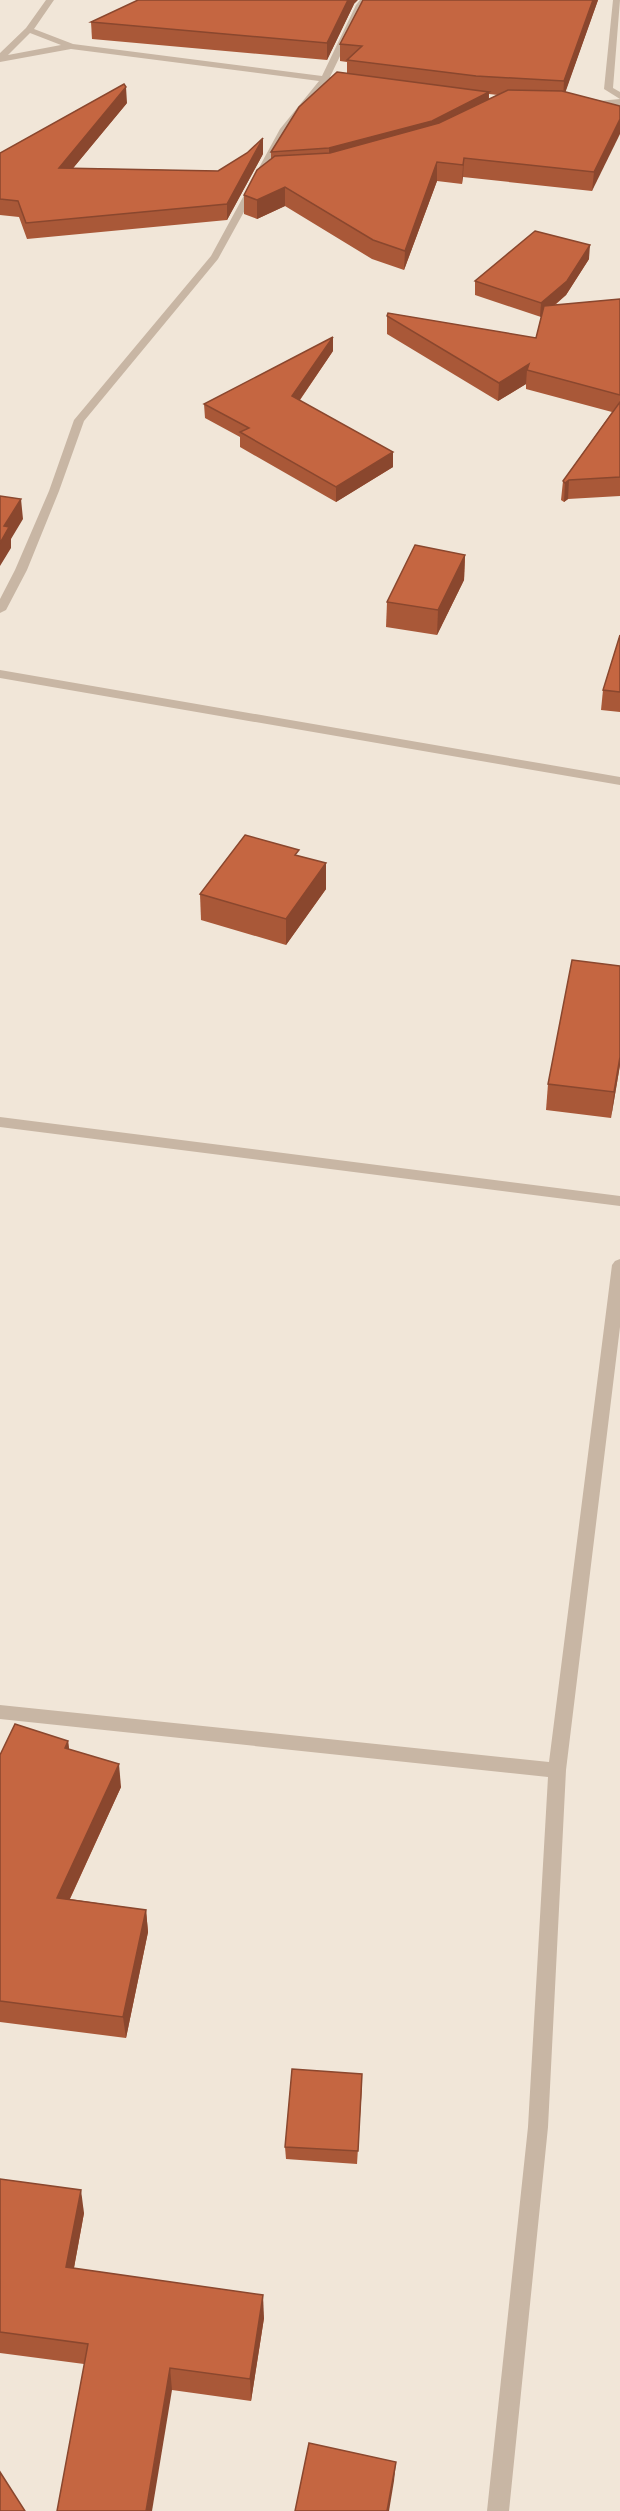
<svg xmlns="http://www.w3.org/2000/svg" width="620" height="2511" font-family="Rubik,sans-serif">
  <style>
    .lines { fill: none; stroke-linecap: round; stroke-linejoin: round }
    .street { fill: #c8b6a4; fill-rule: evenodd }
    .wall { fill: #a95838; fill-rule: evenodd }
    .shaded-wall { fill: #8a472e }
    .building { fill: #c56641; stroke: #8a472e; stroke-width: 1.5 }
  </style>
  <rect width="100%" height="100%" fill="#f1e6d8"/>
  <g class="lines">
    <g class="street">
      <path d="M46 0H54L34 29 73 44 322 76 356 5 360 0H369L364 6 330 77 353 82 349 85 327 82 289 130 218 259 84 421 59 491 27 570 6 610 0 613V599L15 570 49 491 74 420 211 256 280 129 319 81 71 49 0 62V53L26 28ZM30 33 61 45 8 55Z"/>
      <polygon points="613,0 620,0 613,88 620,92 620,99 604,89"/>
      <polygon points="620,99 620,105 588,108 584,105 588,102"/>
      <polygon points="0,670 620,777 620,785 0,678"/>
      <polygon points="0,1117 620,1196 620,1206 0,1127"/>
      <polygon points="620,1259 620,1327 566,1770 548,2127 509,2511 487,2511 528,2127 548,1777 0,1719 0,1705 549,1762 612,1265 615,1261"/>
    </g>
  </g>
  <g class="wall">
    <path d="M363 0H598L565 92 620 106 592 191 463 177 462 184 437 181 404 270 372 259 285 206 257 219 244 214V195L271 159V152L347 74V62L340 61V44ZM489 94 498 95 489 99Z"/>
    <polygon points="354,4 327,60 92,39 91,22"/>
    <polygon points="127,103 73,168 218,171 263,154 227,220 27,239 19,217 0,215 0,153"/>
    <polygon points="589,259 566,295 555,305 620,299 620,496 568,499 564,502 561,500 563,481 612,412 526,389 526,384 498,401 387,334 387,316 536,338 541,317 475,295 475,281"/>
    <polygon points="333,351 300,400 393,467 336,502 240,447 240,437 205,418 204,404"/>
    <polygon points="465,555 464,580 437,635 386,627 387,602"/>
    <polygon points="620,635 620,712 601,710 603,690"/>
    <polygon points="299,856 326,889 286,945 201,920 200,894"/>
    <polygon points="620,1065 611,1118 546,1110 548,1084"/>
    <polygon points="68,1741 69,1749 121,1787 70,1899 146,1910 148,1932 126,2038 0,2022 0,1755"/>
    <polygon points="362,2087 357,2164 286,2159 285,2147"/>
    <polygon points="0,2179 84,2213 74,2268 264,2318 251,2401 172,2390 84,2364 0,2353"/>
  </g>
  <g class="shaded-wall">
    <polygon points="348,0 358,0 354,4 327,60 327,43"/>
    <polygon points="593,0 598,0 563,99 564,81"/>
    <polygon points="126,87 127,103 60,184 59,168"/>
    <polygon points="489,92 488,105 431,134 329,162 329,148"/>
    <polygon points="620,119 620,134 592,191 594,172"/>
    <polygon points="263,138 263,154 227,220 227,204"/>
    <polygon points="464,158 463,177 462,184 463,165"/>
    <polygon points="437,162 437,181 404,270 405,251"/>
    <polygon points="285,187 285,206 257,219 257,200"/>
    <polygon points="590,245 589,259 566,295 540,317 541,303"/>
    <polygon points="333,337 333,351 292,411 292,396"/>
    <polygon points="529,364 527,370 526,384 498,401 499,383"/>
    <polygon points="393,452 393,467 336,502 336,487"/>
    <polygon points="569,480 568,499 564,502 565,483"/>
    <polygon points="21,499 23,519 11,539 11,548 0,566 0,543 4,526"/>
    <polygon points="465,555 464,580 437,635 438,610"/>
    <polygon points="326,863 326,889 286,945 286,919"/>
    <polygon points="620,1057 620,1065 611,1118 614,1092"/>
    <polygon points="68,1741 71,1764 65,1748"/>
    <polygon points="119,1764 121,1787 60,1920 57,1898"/>
    <polygon points="146,1910 148,1932 126,2038 123,2017"/>
    <polygon points="81,2190 84,2213 70,2289 66,2267"/>
    <polygon points="263,2295 264,2318 251,2401 250,2379"/>
    <polygon points="170,2368 172,2390 152,2511 146,2511"/>
    <polygon points="396,2462 394,2481 389,2511 387,2511"/>
  </g>
  <g class="building">
    <polygon points="138,0 348,0 327,43 91,22"/>
    <polygon points="363,0 593,0 564,81 476,76 347,60 362,46 340,44"/>
    <polygon points="337,72 489,92 432,121 329,148 271,152 299,107"/>
    <polygon points="124,84 126,87 59,168 218,171 247,153 263,138 227,204 26,223 18,201 0,199 0,153"/>
    <polygon points="508,90 562,91 620,106 620,119 594,172 464,158 463,165 437,162 405,251 373,240 285,187 257,200 244,195 257,170 275,156 330,153 439,123"/>
    <polygon points="535,231 590,245 567,281 541,303 475,281"/>
    <polygon points="620,299 620,395 527,370 529,364 499,383 387,316 388,313 536,338 544,306"/>
    <polygon points="333,337 292,396 393,452 336,487 240,432 249,428 204,404"/>
    <polygon points="620,402 620,477 569,480 565,483 563,481"/>
    <polygon points="0,496 21,499 4,526 9,527 0,543"/>
    <polygon points="415,545 465,555 438,610 387,602"/>
    <polygon points="620,635 620,692 603,690"/>
    <polygon points="245,835 299,850 295,855 326,863 286,919 200,894"/>
    <polygon points="572,960 620,966 620,1057 614,1092 548,1084"/>
    <polygon points="15,1724 68,1741 65,1748 119,1764 57,1898 146,1910 123,2017 0,2001 0,1755"/>
    <polygon points="292,2069 362,2074 358,2151 285,2147"/>
    <polygon points="0,2179 81,2190 66,2267 263,2295 250,2379 170,2368 146,2511 57,2511 88,2344 0,2332"/>
    <polygon points="309,2443 396,2462 387,2511 295,2511"/>
    <polygon points="0,2472 25,2511 0,2511"/>
  </g>
</svg>
